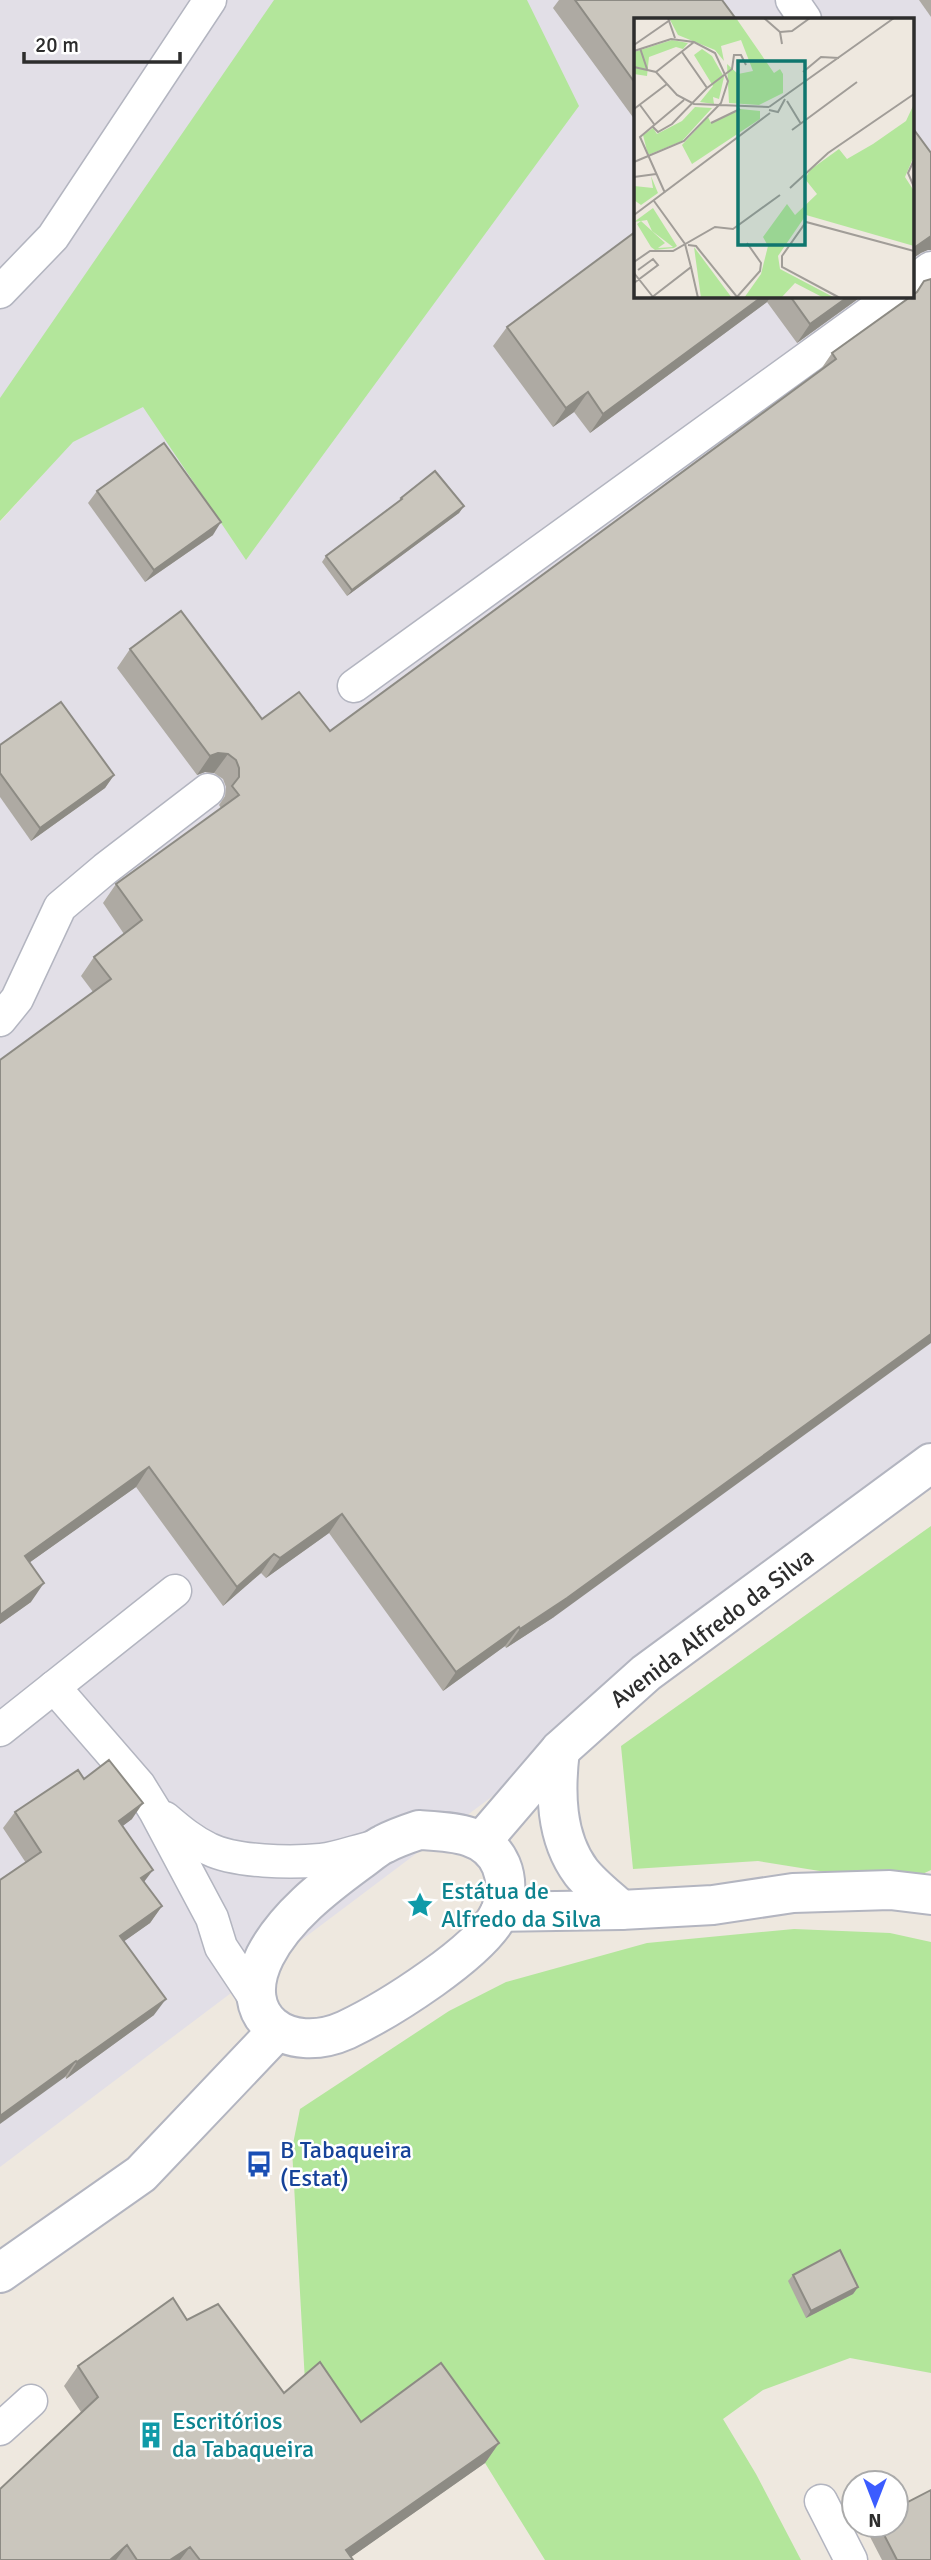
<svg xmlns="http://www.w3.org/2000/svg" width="931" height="2560" font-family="Signika,sans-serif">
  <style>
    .industrial { fill: #e2dfe7; fill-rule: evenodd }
    .green { fill: #b3e69b }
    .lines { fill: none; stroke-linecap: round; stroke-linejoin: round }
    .lane-casing { stroke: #b3b5c0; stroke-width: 35 }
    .street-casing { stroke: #b3b5c0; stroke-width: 42 }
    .lane { stroke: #fff; stroke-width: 32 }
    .street { stroke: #fff; stroke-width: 38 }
    .wall { fill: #aeaaa3 }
    .shaded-wall { fill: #8d8b84 }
    .building { fill: #cac6bd; stroke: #8d8b84; stroke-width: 2 }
    .labels { text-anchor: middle; stroke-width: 5; stroke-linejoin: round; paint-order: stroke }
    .street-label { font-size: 24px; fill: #2d2d2d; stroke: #fff }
    .culture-label { font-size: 24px; fill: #0d838f; stroke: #fff; text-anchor: start }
    .transit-label { font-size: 24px; fill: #164399; stroke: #fff; text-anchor: start }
    .inset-road { fill: none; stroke: #a19d98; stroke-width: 2 }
    .view { fill: #0f766e; fill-opacity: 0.15; stroke: #0f766e; stroke-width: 3.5 }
    .inset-edge { fill: none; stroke: #2d2d2d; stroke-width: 3.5 }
  </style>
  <rect width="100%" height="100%" fill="#eee8df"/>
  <path class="industrial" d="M0 0H931V1466L0 2167V522L72 442 0 420ZM635 19H912V296H635Z"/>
  <g class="green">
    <polygon points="274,0 527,0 579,106 246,560 143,407 73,442 0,521 0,398"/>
    <polygon points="931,1526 931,1870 901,1884 758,1861 633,1869 621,1746"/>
    <polygon points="794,1929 890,1933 931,1942 931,2373 850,2358 763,2390 723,2419 756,2474 801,2560 545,2560 485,2463 427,2383 347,2442 305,2382 292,2149 300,2109 449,2011 506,1982 647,1943"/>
  </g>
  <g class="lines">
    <g class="lane-casing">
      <g id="lane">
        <polyline points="792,0 805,19"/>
        <polyline points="912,282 931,268"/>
        <polyline points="0,292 53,237 210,0"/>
        <polyline points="354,686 893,296"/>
        <polyline points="0,1020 17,999 60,907 105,869 208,790"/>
        <polyline points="54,1687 139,1785 155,1811 212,1918 221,1947 257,2001"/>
        <polyline points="0,1730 175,1591"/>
        <path d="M165 1818C179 1830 192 1841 209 1849 235 1862 291 1863 321 1860 338 1858 356 1851 373 1847"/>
        <polyline points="0,2429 31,2401"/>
        <polyline points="821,2501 851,2560"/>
      </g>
    </g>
    <g class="street-casing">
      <g id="street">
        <path d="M560 1750C555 1791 555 1837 581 1872 592 1886 608 1898 621 1910"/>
        <path d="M419 1830C450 1832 487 1832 501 1865 507 1879 507 1898 500 1912 482 1952 386 2011 346 2030 288 2056 234 2018 265 1956 285 1917 324 1887 358 1862 367 1856 375 1848 384 1844 395 1838 407 1834 419 1830Z"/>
        <polyline points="482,1841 560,1750 646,1673 931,1463"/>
        <polyline points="500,1912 621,1910 713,1905 793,1893 890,1890 931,1895"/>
        <polyline points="0,2273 141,2174 277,2031"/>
      </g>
    </g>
    <use href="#lane" class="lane"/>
    <use href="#street" class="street"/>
  </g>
  <g class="wall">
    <polygon points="559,0 722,0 635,19 635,120 553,8"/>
    <polygon points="919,0 931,0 931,17"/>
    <polygon points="924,281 554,1617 506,1648 505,1646 443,1691 329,1533 266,1578 261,1573 223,1606 136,1487 30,1562 31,1602 0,1624 0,1060 93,992 81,976 94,957 124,934 103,903 116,884 221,808 219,805 225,796 226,787 223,779 214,773 205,772 197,775 117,668 130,649 262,719 330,731 819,372 832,353 915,293"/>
    <polygon points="635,296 862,296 797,343 767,302 590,433 574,412 553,427 493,346 507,327"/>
    <polygon points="97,491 213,535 145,582 88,503"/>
    <polygon points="401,498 464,506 459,513 347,596 322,562 326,556 398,503"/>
    <polygon points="0,745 114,775 105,788 31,841 0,797"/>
    <polygon points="84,1779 132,1819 122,1826 144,1882 162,1906 150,1923 124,1941 154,2015 66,2079 26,1863 3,1828 15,1812"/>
    <polygon points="793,2275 858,2287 853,2294 806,2318 788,2281"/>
    <polygon points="187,2320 284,2393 361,2422 499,2443 485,2463 351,2557 353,2560 0,2560 81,2412 64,2386 78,2366"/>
    <polygon points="871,2525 896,2525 931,2560 882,2560 867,2531"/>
  </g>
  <g class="shaded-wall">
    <polygon points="931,236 931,250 928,250 921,253 912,259 912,252 914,248"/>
    <polygon points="763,296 771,296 767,302 590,433 603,414"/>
    <polygon points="849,296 862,296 797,343 810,324"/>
    <polygon points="588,392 574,412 553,427 566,408"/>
    <polygon points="464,506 459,513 347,596 352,590"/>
    <polygon points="221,522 213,535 145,582 154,570"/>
    <polygon points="218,753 228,754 214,773 205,772 197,775 210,756"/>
    <polygon points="114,775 105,788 31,841 40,828"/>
    <polygon points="931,1334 931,1343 554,1617 506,1648 520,1629"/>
    <polygon points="149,1467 136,1487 12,1575 25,1556"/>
    <polygon points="342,1514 329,1533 266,1578 280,1558"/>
    <polygon points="274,1554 261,1573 223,1606 237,1587"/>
    <polygon points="44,1583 31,1602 0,1624 0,1615"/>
    <polygon points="519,1627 505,1646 443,1691 456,1672"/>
    <polygon points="143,1803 132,1819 107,1838 119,1821"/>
    <polygon points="153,1870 141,1886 141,1878"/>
    <polygon points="162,1906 150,1923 109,1952 120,1936"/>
    <polygon points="166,1999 154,2015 66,2079 77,2062"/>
    <polygon points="76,2061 65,2077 0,2124 0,2116"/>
    <polygon points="858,2287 853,2294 806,2318 811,2311"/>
    <polygon points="499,2443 485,2463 347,2560 346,2550"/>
    <polygon points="127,2545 116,2560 110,2560"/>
    <polygon points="190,2547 180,2560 170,2560"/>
  </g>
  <g class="building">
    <polygon points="575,0 722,0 736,19 635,19 635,83"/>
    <polygon points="912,127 931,153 931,236 914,248 912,252"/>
    <polygon points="635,232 635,296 763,296 603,414 588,392 566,408 507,327"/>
    <polygon points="931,279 931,1334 567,1598 520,1629 519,1627 456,1672 342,1514 280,1558 274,1554 237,1587 149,1467 25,1556 44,1583 0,1615 0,1060 111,979 94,957 142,920 116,884 239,795 232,786 239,777 239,768 236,760 228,754 218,753 210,756 130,649 181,611 262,719 299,692 330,731 836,359 832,353 917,292 924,281"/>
    <polygon points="790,296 849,296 810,324"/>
    <polygon points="164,443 221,522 154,570 97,491"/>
    <polygon points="435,471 464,506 352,590 326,556 402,499 401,498"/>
    <polygon points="61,702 114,775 40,828 0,773 0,745"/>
    <polygon points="109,1760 143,1803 119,1821 153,1870 141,1878 162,1906 120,1936 166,1999 77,2062 76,2061 0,2116 0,1880 41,1852 15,1812 78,1770 84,1779"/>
    <polygon points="840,2250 858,2287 811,2311 793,2275"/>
    <polygon points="173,2298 187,2320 218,2304 284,2393 320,2362 361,2422 441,2363 499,2443 346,2550 353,2560 200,2560 190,2547 170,2560 137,2560 127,2545 110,2560 0,2560 0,2489 98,2397 78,2366"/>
    <polygon points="931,2490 931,2560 897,2560 879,2525 896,2525 896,2508"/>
  </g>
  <defs>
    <g id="sight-bare" transform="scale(2.1)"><path d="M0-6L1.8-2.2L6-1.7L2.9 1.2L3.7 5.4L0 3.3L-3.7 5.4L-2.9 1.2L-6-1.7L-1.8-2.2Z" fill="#0f9aa8" stroke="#fff" stroke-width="2.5" paint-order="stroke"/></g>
    <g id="bus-bare" transform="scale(2.1)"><path d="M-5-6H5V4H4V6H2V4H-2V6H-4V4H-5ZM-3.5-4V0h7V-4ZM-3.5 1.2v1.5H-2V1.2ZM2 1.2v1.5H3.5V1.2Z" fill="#1a4fb4" stroke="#fff" stroke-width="2.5" paint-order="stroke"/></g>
    <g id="building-bare" transform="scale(2.1)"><path d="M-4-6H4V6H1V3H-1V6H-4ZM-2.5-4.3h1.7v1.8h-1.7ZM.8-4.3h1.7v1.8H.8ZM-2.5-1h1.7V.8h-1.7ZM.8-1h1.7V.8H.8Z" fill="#0f9aa8" stroke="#fff" stroke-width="2.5" paint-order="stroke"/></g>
  </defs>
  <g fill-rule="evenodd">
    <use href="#sight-bare" x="420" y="1905"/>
    <use href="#bus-bare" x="259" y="2164"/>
    <use href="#building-bare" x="151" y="2435"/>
  </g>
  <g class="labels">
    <g class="street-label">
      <text transform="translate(712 1628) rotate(-37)" y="8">Avenida Alfredo da Silva</text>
    </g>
    <g class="culture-label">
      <text x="441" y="1899">Estátua de<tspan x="441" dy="28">Alfredo da Silva</tspan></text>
      <text x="172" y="2429">Escritórios<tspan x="172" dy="28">da Tabaqueira</tspan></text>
    </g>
    <g class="transit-label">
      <text x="280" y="2158">B Tabaqueira<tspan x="280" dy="28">(Estat)</tspan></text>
    </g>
  </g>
  <g transform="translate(634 18)">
    <rect width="280" height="280" fill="#eee8df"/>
    <path d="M35 0H102L140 55 146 51 149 56V75L125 87 95 85 93 46 104 56 119 53 107 22 87 28 90 43 81 32 44 17ZM38 22 54 25 49 31 42 29 15 39 13 58 0 56V34ZM68 31 78 38 90 59 85 81 79 79 80 86 66 84 79 68 60 37ZM279 88 280 138 271 159 280 173V228L172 197 144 238 146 251 201 280H190L161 265 147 280H110L127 256 134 228 129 219 153 186 161 197 183 176 171 161 176 152 205 131 213 141 239 126 272 103ZM61 89 78 90 48 123 14 137 9 117 19 110 23 116 48 103ZM106 91 126 93V101L58 146 48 127 74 99 77 105ZM17 158 24 175 7 187 0 182V168L19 170ZM19 190 43 228 40 230 21 232 17 229 3 206 7 203 31 225 24 230 39 229 18 213 13 202 0 204ZM60 229 98 280H67Z" fill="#b3e69b"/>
    <path class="inset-road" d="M34 0 41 20M130 0 146 14 148 26M146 14 158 13 176 0M0 27 36 2M6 30 13 51M0 33 37 21 60 24 81 35 94 63 87 85 50 123 0 144M0 49 22 54 43 77 60 86 135 89M22 54 60 24M169 54 187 39 205 40M73 70 98 51 100 37H107L112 47M153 83 167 106M6 87 20 106M135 89 260 0M0 91 33 66M135 92 144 94 151 81M77 105 106 91M19 109 24 114 38 106 73 70 48 34M158 112 223 64M280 142 274 155 280 169M0 159 22 156M156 170 194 135 280 76M31 175 6 119 50 82M0 197 136 95M54 227 62 228 103 279 126 253 127 245 113 225M0 244 16 233H39L81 209 99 211 146 177M57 249 64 280M0 255 19 279M0 265 24 247 19 241 4 252M17 280 57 249 51 226 20 183M206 280 148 249V238L172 204 280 233"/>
    <path class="view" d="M104 43H171V227H104Z"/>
    <rect width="280" height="280" class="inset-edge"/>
  </g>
  <g transform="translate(875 2504) rotate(180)"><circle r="33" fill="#ffffff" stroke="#ababab" stroke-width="2"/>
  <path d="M0-5L12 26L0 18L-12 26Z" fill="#3c5cff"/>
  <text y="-10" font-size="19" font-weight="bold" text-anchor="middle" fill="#2d2d2d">N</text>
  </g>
  <path d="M24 52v10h156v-10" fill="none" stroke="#2d2d2d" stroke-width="3.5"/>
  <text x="35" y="52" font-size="21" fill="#2d2d2d" stroke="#ffffff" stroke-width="5" paint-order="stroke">20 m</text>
</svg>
